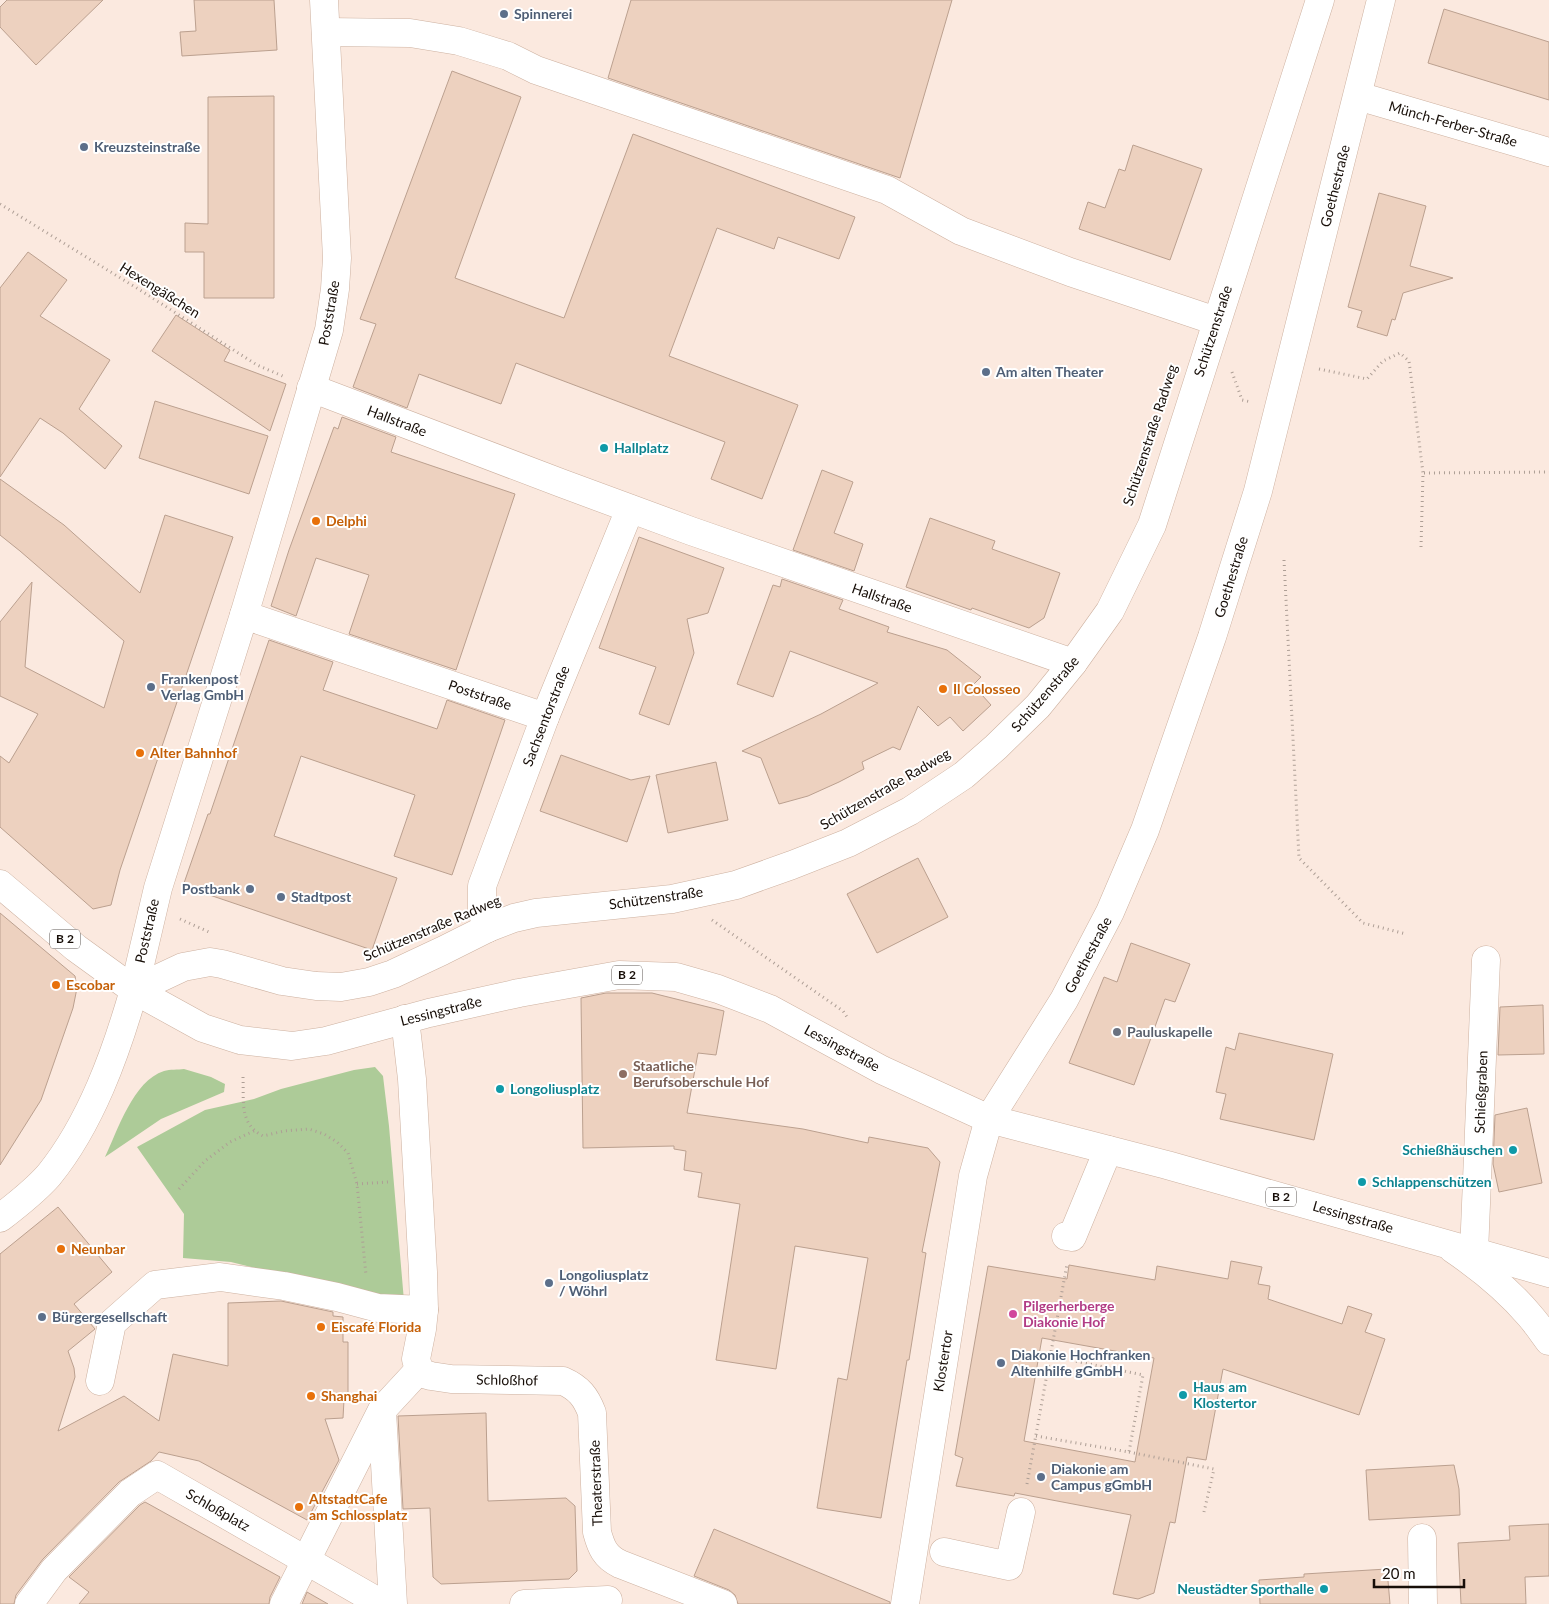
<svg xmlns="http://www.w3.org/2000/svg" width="1549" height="1604" font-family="Lato,sans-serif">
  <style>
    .green { fill: #adcb98 }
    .building { fill: #edd1bf; stroke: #bba08f; fill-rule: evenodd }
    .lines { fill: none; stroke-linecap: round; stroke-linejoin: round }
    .minor-casing { stroke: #cdb1a0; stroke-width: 29 }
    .major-casing { stroke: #cdb1a0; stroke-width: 29 }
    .path { stroke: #ad9e95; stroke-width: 3; stroke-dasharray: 1 4; stroke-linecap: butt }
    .minor { stroke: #fff; stroke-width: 28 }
    .major { stroke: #fff; stroke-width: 28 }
    .service-dot { fill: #5c6f8a; stroke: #fff; stroke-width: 2 }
    .culture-dot { fill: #0f9aa8; stroke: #fff; stroke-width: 2 }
    .food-dot { fill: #e8710a; stroke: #fff; stroke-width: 2 }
    .worship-dot { fill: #6b7280; stroke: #fff; stroke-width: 2 }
    .education-dot { fill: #8d6e63; stroke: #fff; stroke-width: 2 }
    .hotel-dot { fill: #d1479c; stroke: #fff; stroke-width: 2 }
    .labels { text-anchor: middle; stroke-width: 4; stroke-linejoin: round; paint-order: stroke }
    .shield { fill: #fff; stroke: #5d5652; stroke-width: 1 }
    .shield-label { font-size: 12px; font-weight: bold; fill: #170e08 }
    .service-label { font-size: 14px; font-weight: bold; fill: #4e5e75; stroke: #fff; text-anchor: start }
    .street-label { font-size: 14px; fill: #170e08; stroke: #fff }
    .culture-label { font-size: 14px; font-weight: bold; fill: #0d838f; stroke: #fff; text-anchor: start }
    .food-label { font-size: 14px; font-weight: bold; fill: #c56008; stroke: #fff; text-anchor: start }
    .worship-label { font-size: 14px; font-weight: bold; fill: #5b616d; stroke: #fff; text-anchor: start }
    .education-label { font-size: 14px; font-weight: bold; fill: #785e54; stroke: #fff; text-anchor: start }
    .hotel-label { font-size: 14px; font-weight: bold; fill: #b23c85; stroke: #fff; text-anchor: start }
  </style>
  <rect width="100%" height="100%" fill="#fbe9df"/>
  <g class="green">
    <polygon points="375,1067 383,1076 389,1126 404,1301 291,1277 231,1262 183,1258 184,1214 137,1147 205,1110 254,1099 281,1089 354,1070"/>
    <path d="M184 1069 211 1077 225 1084 224 1092 161 1119 105 1157C118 1130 133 1081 164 1071 170 1069 178 1070 184 1069Z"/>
  </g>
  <g class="building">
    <polygon points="7,0 103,0 36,65 0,27 0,7"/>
    <polygon points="194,0 274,0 277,50 182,56 180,32 196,31"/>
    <polygon points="631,0 952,0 900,178 608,78"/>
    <polygon points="1444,9 1549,42 1549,100 1428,63"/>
    <polygon points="452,71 521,97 455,278 536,308 564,318 633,134 855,217 839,259 778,237 774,249 717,228 669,356 798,405 762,499 711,479 725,442 516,363 501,404 419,374 407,408 353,387 376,324 360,319"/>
    <polygon points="274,96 274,298 204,298 204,252 185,252 185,223 208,224 208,97"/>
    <polygon points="1133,145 1202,169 1170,260 1079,229 1088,202 1105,208 1119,169 1125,171"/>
    <polygon points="1379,193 1426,206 1410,266 1453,278 1403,293 1395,320 1392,319 1387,336 1357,327 1362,311 1348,307"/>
    <polygon points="28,252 67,280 40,316 110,360 79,409 122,446 105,469 63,433 40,418 0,477 0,288"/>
    <polygon points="176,315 230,350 224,361 286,384 270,431 152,351"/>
    <polygon points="155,401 268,436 249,494 139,458"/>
    <polygon points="342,417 396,437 391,452 515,494 456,670 349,634 369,575 316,558 296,616 271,606 289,550 334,427 338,429"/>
    <polygon points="822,470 853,482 834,533 863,544 854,571 793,550"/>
    <polygon points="0,479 64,525 140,593 165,515 233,537 120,870 111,905 93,909 0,827 0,756 9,763 38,714 0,696 0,622 32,582 25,667 104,708 124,641 20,551 0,535"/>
    <polygon points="930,518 995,541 992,549 1060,573 1044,618 1029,628 972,608 971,610 906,587"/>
    <polygon points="639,537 724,568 708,613 687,619 694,653 669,725 639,714 656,667 599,648"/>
    <polygon points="782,579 843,600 839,609 889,627 887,632 947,650 981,677 973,685 991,705 963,731 950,717 938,726 918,706 900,750 893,747 862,762 864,769 839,782 808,796 779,804 761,758 742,751 821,714 878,683 790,651 773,697 737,684 773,585 780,587"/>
    <polygon points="269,640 333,662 323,690 437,729 447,700 505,720 452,875 394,856 415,795 301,756 274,836 397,878 372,950 183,886 208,814 210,814"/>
    <polygon points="561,755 631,780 650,776 627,842 540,811"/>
    <polygon points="716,762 728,820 668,833 656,775"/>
    <polygon points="918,858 948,917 877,953 847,894"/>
    <polygon points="0,913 75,976 77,988 73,1008 41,1100 0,1165"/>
    <polygon points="1131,943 1190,964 1175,1002 1165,999 1134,1085 1069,1063 1104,977 1117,982"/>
    <polygon points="606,993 652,993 724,1011 716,1055 698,1053 687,1113 803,1129 868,1143 869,1137 928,1148 940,1162 922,1252 926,1253 909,1360 907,1360 881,1518 817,1508 838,1378 847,1380 868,1258 795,1246 776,1369 716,1360 740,1204 698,1197 702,1173 684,1170 686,1151 674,1149 674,1146 583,1148 581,998"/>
    <polygon points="1543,1005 1544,1054 1498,1055 1500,1007"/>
    <polygon points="1239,1033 1333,1054 1314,1140 1220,1119 1226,1094 1216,1092 1226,1047 1235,1050"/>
    <polygon points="1527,1108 1542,1183 1499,1192 1493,1164 1495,1115"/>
    <polygon points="58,1207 112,1272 74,1304 95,1329 68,1351 74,1368 75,1377 58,1431 124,1396 159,1421 173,1354 228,1366 228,1303 281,1301 333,1312 333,1316 343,1317 343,1342 348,1342 348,1400 344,1400 343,1418 325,1419 339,1460 307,1520 199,1461 159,1452 151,1461 119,1482 43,1559 16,1595 14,1604 0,1604 0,1254"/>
    <path d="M1231 1261 1262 1267 1258 1284 1270 1286 1268 1299 1342 1324 1348 1306 1372 1314 1365 1332 1385 1339 1359 1415 1223 1369 1206 1460 1187 1457 1175 1523 1170 1522 1154 1593 1138 1599 1113 1594 1131 1515 1015 1493 1014 1496 956 1486 963 1458 955 1455 988 1266 1067 1279 1069 1265 1155 1280 1157 1266 1228 1279ZM1042 1338 1154 1358 1135 1462 1024 1441Z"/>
    <polygon points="486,1413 488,1501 566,1498 575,1506 577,1571 569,1579 441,1584 433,1577 430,1508 403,1509 398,1416"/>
    <polygon points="1454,1465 1459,1489 1460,1515 1369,1520 1366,1470"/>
    <polygon points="145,1502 280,1577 270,1597 269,1604 79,1604 89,1592 69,1577 140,1505"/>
    <polygon points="1549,1524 1549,1576 1525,1577 1526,1604 1461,1604 1458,1543 1510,1540 1509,1526"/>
    <polygon points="714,1529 890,1602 890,1604 738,1604 735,1595 729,1590 694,1576"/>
    <polygon points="1387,1569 1390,1604 1260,1604 1259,1580 1304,1577 1304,1574"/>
    <polygon points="307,1592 328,1604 302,1604"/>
  </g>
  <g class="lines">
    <g class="minor-casing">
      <g id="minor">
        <polyline points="326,32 410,33 459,41 508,56 536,70 887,190 961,231 1070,272 1216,321"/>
        <polyline points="1358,96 1549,152"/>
        <polyline points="311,388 561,483 691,531 1073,663"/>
        <polyline points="244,615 545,717"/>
        <polyline points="488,928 482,911 482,886 545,717 630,509"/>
        <polyline points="405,1019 412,1079 423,1272 424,1310 422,1329 416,1359 419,1370"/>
        <path d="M0 1218C17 1205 35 1191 49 1175 91 1123 116 1053 134 990L183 967 210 962 222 964 282 981 316 986 341 987 369 982 393 974 442 951 488 928 514 918 536 913 672 899 736 885 792 865 848 843 910 811 964 775 996 747 1038 706 1073 663 1110 611 1152 525 1320 0"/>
        <polyline points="1066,1236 1072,1237 1108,1150"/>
        <path d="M1453 1249C1481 1268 1508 1290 1530 1316 1537 1324 1543 1333 1549 1341"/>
        <polyline points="1474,1253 1486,960"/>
        <path d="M419 1370 424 1374 431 1376 451 1379 563 1381C579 1388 586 1397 592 1413L597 1532C601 1547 605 1557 620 1564L723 1604"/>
        <polyline points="100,1381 112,1323 155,1285 220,1277 284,1286 337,1297 378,1308 424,1310"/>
        <polyline points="382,1411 393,1604"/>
        <polyline points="1422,1538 1423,1604"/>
        <polyline points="944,1552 1009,1566 1021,1512"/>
        <polyline points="29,1604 54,1570 130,1493 157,1475 382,1604"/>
        <polyline points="284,1604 382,1410 419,1370"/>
        <polyline points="524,1604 608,1600"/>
        <polyline points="905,1604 973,1176 989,1119 1064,1000 1110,912 1145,830 1212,637 1258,491 1381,0"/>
      </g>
    </g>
    <g class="major-casing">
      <g id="major">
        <polyline points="0,884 76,948 134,990 203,1028 240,1040 292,1046 326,1041 429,1013 519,993 619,975 676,977 718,989 770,1009 882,1070 989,1119 1167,1165 1549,1273"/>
        <polyline points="134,990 158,888 244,615 329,330 335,289 337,258 324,0"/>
      </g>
    </g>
    <g class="path">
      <polyline points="0,204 140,290 257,365 285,377"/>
      <polyline points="1319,369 1367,379 1383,361 1400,353 1409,361 1423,473"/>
      <polyline points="1232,372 1242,400 1251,402"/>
      <polyline points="1421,547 1423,473 1549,472"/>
      <polyline points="1284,560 1299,858 1363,923 1406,934"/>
      <polyline points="180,919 209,932"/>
      <polyline points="712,920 843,1011 847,1017"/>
      <path d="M243 1077C244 1101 239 1124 263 1136L284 1131 309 1129 324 1134 337 1142 348 1153 357 1184 366 1275"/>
      <polyline points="357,1184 388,1182"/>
      <polyline points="179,1189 205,1161 230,1142 254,1131"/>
      <polyline points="1036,1436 1129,1452 1143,1375 1050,1356"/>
      <polyline points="1129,1452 1214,1469 1204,1512"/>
      <polyline points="1027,1484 1067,1264"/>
    </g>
    <use href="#minor" class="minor"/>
    <use href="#major" class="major"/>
  </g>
  <g class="service-dot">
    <circle cx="504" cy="14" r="5"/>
    <circle cx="84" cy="147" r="5"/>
    <circle cx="986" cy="372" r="5"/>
    <circle cx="151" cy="687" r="5"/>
    <circle cx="250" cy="889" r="5"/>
    <circle cx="281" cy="897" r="5"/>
    <circle cx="549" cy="1283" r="5"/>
    <circle cx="42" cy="1317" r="5"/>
    <circle cx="1001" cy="1363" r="5"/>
    <circle cx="1041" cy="1477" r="5"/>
  </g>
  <g class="culture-dot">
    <circle cx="604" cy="448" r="5"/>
    <circle cx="500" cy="1089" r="5"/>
    <circle cx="1513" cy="1150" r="5"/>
    <circle cx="1362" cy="1182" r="5"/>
    <circle cx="1183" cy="1395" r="5"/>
    <circle cx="1324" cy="1589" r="5"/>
  </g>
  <g class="food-dot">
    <circle cx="316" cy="521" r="5"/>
    <circle cx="943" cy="689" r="5"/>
    <circle cx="140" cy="753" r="5"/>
    <circle cx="56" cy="985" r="5"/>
    <circle cx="61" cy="1249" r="5"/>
    <circle cx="321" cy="1327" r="5"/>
    <circle cx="311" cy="1396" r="5"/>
    <circle cx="299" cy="1507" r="5"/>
  </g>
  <circle class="worship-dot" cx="1117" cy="1032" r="5"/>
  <circle class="education-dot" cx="623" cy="1074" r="5"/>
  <circle class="hotel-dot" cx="1013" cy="1314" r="5"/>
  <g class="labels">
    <g class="shield">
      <rect x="50" y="929.5" width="30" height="19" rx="4"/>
      <rect x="612" y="965.5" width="30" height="19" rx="4"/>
      <rect x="1266" y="1187.5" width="30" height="19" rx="4"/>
    </g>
    <g class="shield-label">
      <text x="65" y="943">B 2</text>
      <text x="627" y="979">B 2</text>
      <text x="1281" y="1201">B 2</text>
    </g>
    <g class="service-label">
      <text x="514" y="19">Spinnerei</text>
      <text x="94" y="152">Kreuzsteinstraße</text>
      <text x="996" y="377">Am alten Theater</text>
      <text x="161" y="684">Frankenpost<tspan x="161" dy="16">Verlag GmbH</tspan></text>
      <text x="240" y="894" text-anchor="end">Postbank</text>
      <text x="291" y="902">Stadtpost</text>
      <text x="559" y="1280">Longoliusplatz<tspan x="559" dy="16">/ Wöhrl</tspan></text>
      <text x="52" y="1322">Bürgergesellschaft</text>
      <text x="1011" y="1360">Diakonie Hochfranken<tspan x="1011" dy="16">Altenhilfe gGmbH</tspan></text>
      <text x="1051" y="1474">Diakonie am<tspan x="1051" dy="16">Campus gGmbH</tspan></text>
    </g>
    <g class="street-label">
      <text transform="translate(1453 124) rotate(16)" y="5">Münch-Ferber-Straße</text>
      <text transform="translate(1335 186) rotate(-76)" y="5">Goethestraße</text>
      <text transform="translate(160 290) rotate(32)" y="5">Hexengäßchen</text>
      <text transform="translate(329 313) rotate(-80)" y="5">Poststraße</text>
      <text transform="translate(1213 331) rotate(-72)" y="5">Schützenstraße</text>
      <text transform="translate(397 421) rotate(21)" y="5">Hallstraße</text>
      <text transform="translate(1150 435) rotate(-72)" y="5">Schützenstraße Radweg</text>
      <text transform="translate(1231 577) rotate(-73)" y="5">Goethestraße</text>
      <text transform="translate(882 598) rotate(19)" y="5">Hallstraße</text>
      <text transform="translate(1045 694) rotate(-49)" y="5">Schützenstraße</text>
      <text transform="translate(480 695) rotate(19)" y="5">Poststraße</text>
      <text transform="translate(546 716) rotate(-69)" y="5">Sachsentorstraße</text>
      <text transform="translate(885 789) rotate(-30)" y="5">Schützenstraße Radweg</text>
      <text transform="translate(656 898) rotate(-8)" y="5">Schützenstraße</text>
      <text transform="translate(432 928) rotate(-23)" y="5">Schützenstraße Radweg</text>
      <text transform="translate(147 931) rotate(-77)" y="5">Poststraße</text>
      <text transform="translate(1088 955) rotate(-62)" y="5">Goethestraße</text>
      <text transform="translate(441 1011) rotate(-14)" y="5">Lessingstraße</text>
      <text transform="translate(842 1048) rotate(28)" y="5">Lessingstraße</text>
      <text transform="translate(1481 1092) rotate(-88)" y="5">Schießgraben</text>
      <text transform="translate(1353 1217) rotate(16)" y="5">Lessingstraße</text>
      <text transform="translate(943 1361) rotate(-81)" y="5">Klostertor</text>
      <text transform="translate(507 1380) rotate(1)" y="5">Schloßhof</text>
      <text transform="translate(596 1483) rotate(-92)" y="5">Theaterstraße</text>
      <text transform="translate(218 1510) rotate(30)" y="5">Schloßplatz</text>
    </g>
    <g class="culture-label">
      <text x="614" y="453">Hallplatz</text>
      <text x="510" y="1094">Longoliusplatz</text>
      <text x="1503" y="1155" text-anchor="end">Schießhäuschen</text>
      <text x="1372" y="1187">Schlappenschützen</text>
      <text x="1193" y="1392">Haus am<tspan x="1193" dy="16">Klostertor</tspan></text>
      <text x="1314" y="1594" text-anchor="end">Neustädter Sporthalle</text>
    </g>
    <g class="food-label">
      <text x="326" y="526">Delphi</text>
      <text x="953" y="694">Il Colosseo</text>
      <text x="150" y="758">Alter Bahnhof</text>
      <text x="66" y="990">Escobar</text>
      <text x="71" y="1254">Neunbar</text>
      <text x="331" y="1332">Eiscafé Florida</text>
      <text x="321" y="1401">Shanghai</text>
      <text x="309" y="1504">AltstadtCafe<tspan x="309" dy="16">am Schlossplatz</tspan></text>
    </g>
    <g class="worship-label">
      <text x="1127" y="1037">Pauluskapelle</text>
    </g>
    <g class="education-label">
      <text x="633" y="1071">Staatliche<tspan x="633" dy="16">Berufsoberschule Hof</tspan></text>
    </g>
    <g class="hotel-label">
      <text x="1023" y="1311">Pilgerherberge<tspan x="1023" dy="16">Diakonie Hof</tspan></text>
    </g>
  </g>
  <path d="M1374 1579v8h90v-8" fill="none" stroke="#170e08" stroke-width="2.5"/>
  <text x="1382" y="1579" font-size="15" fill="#170e08" stroke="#ffffff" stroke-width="4" paint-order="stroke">20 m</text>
</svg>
